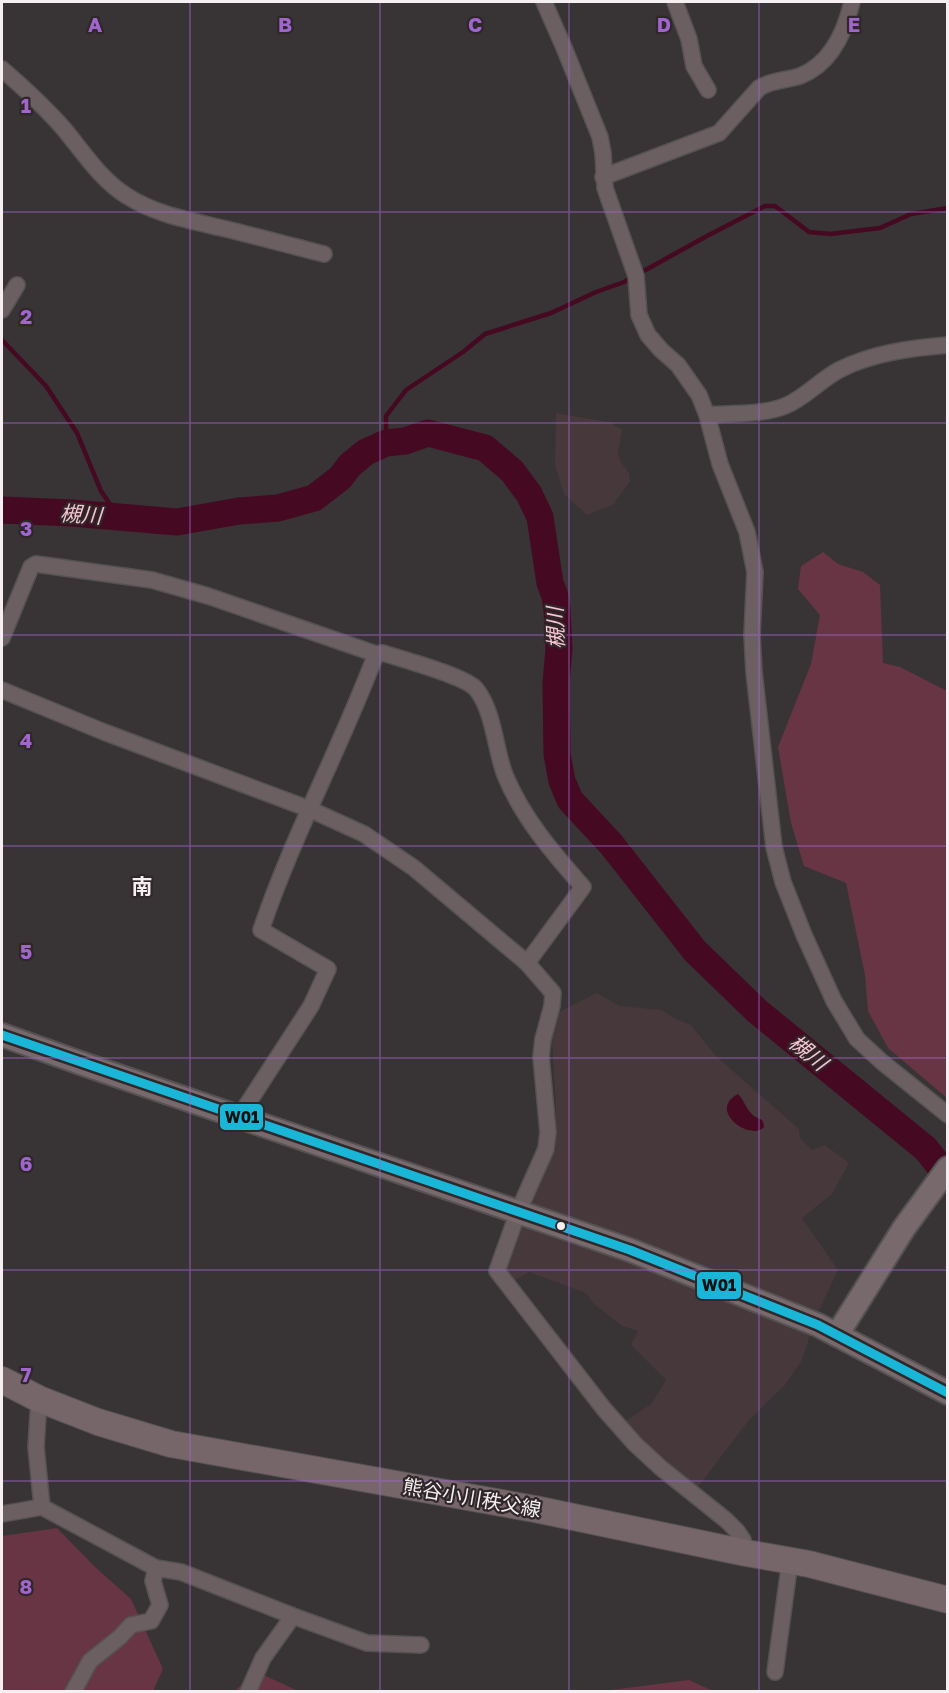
<svg xmlns="http://www.w3.org/2000/svg" width="949" height="1693" font-family="'Golos Text','Noto Sans JP',sans-serif">
  <style>
    .built { fill: #46383b }
    .green { fill: #683544 }
    .water { fill: #450922 }
    .lines { fill: none; stroke-linecap: round; stroke-linejoin: round }
    .stream { stroke: #450922; stroke-width: 4.5 }
    .river { stroke: #450922; stroke-width: 27 }
    .street-casing { stroke: #555253; stroke-width: 18 }
    .secondary-casing { stroke: #555253; stroke-width: 26 }
    .primary-casing { stroke: #555253; stroke-width: 28 }
    .street { stroke: #6c5f62; stroke-width: 15 }
    .secondary { stroke: #78696c; stroke-width: 22 }
    .primary { stroke: #76666a; stroke-width: 26 }
    .bus-1-casing { stroke: #2f2729; stroke-width: 14 }
    .bus-1 { stroke: #1ab6d8; stroke-width: 9 }
    .grid { fill: none; stroke: #a066ce; stroke-width: 1.5; stroke-opacity: 0.55 }
    .bus-dot { fill: #f5eff1; stroke: #2f2729; stroke-width: 2 }
    .labels { text-anchor: middle; stroke-width: 4.5; stroke-linejoin: round; paint-order: stroke }
    .street-label { font-size: 20px; fill: #f5eff1; stroke: #2f2729 }
    .water-label { font-size: 21px; font-style: italic; fill: #f8c5d2; stroke: #2f2729 }
    .neighbourhood-label { font-size: 21px; font-weight: bold; fill: #f5eff1; stroke: #2f2729 }
    .grid-label { font-size: 20px; text-anchor: middle; font-weight: bold; fill: #a066ce; stroke: #2f2729; stroke-width: 4.5; stroke-linejoin: round; paint-order: stroke }
    .line-badge { stroke: #2f2729; stroke-width: 2 }
    .pale-badge-label { font-size: 16px; text-anchor: middle; font-weight: bold; fill: #111 }
  </style>
  <rect width="100%" height="100%" fill="#383334"/>
  <g class="built">
    <polygon points="556,413 614,423 614,426 622,429 618,454 621,462 629,473 630,481 615,502 615,504 587,515 564,494 555,465"/>
    <polygon points="597,993 620,1006 662,1010 674,1018 691,1025 716,1056 799,1129 800,1138 812,1150 825,1145 849,1163 832,1194 802,1218 838,1270 818,1313 801,1362 785,1385 749,1420 698,1487 656,1456 624,1422 651,1404 666,1380 631,1345 638,1331 622,1326 593,1303 586,1293 529,1272 511,1283 502,1270 528,1205 556,1149 556,1111 552,1040 559,1012"/>
  </g>
  <g class="green">
    <polygon points="823,552 838,564 863,572 880,585 883,663 900,667 947,691 947,1098 888,1048 868,1011 865,975 846,883 804,866 791,823 778,747 811,664 820,615 798,589 801,566"/>
    <polygon points="57,1528 95,1567 131,1599 163,1669 153,1691 2,1692 2,1536"/>
    <polygon points="255,1671 298,1691 234,1692"/>
    <polygon points="689,1680 713,1691 603,1691"/>
  </g>
  <path class="water" d="M738 1094C744 1100 747 1111 754 1116 761 1120 763 1118 764 1127 750 1142 707 1110 738 1094Z"/>
  <g class="lines">
    <g class="stream">
      <polyline points="2,340 46,386 77,433 101,491 118,516"/>
      <polyline points="386,443 386,416 406,390 463,352 485,334 551,313 596,292 624,282 705,237 765,206 775,206 809,232 830,234 880,228 911,214 948,208"/>
    </g>
    <polyline class="river" points="2,510 72,513 177,522 239,511 278,508 314,498 340,478 350,465 366,452 386,443 405,441 428,433 485,448 512,471 529,494 540,517 550,583 555,596 557,610 559,649 556,683 557,754 562,781 570,800 611,844 695,951 757,1011 926,1149 948,1177"/>
    <g class="street-casing">
      <g id="street">
        <polyline points="544,2 565,50 600,137 603,153 605,188 636,276 639,315 648,335 661,350 678,365 699,395 707,415 720,464 747,532 755,572 752,635 754,672 774,847 783,882 804,935 834,1001 857,1039 882,1062 948,1115"/>
        <polyline points="675,2 689,39 694,66 708,90"/>
        <path d="M2 69C24 88 45 107 64 129 83 152 101 180 127 196 156 215 193 221 226 229 259 237 292 246 324 254"/>
        <path d="M603 177 719 133 759 88C774 79 785 81 800 76 831 64 845 32 852 2"/>
        <polyline points="2,310 17,285"/>
        <path d="M707 415C731 413 763 415 785 406 805 398 820 380 839 370 872 353 911 348 948 345"/>
        <path d="M2 638 31 567 36 564 152 580 208 596 376 654 383 653C401 659 465 676 476 689 494 711 495 749 505 775 522 817 553 853 583 887L527 963"/>
        <polyline points="2,690 104,732 309,809 364,834 414,868 527,963 553,993 552,1006 543,1039 541,1057 548,1132 546,1149 518,1212 497,1271 604,1409 635,1444 661,1468 726,1520 737,1531 743,1540 746,1553"/>
        <path d="M239 1117 311 1006 328 969 261 930C293 835 341 747 376 654"/>
        <polyline points="39,1399 36,1447 42,1507"/>
        <polyline points="2,1514 42,1507 156,1568 181,1572 293,1616 367,1643 421,1645"/>
        <polyline points="775,1672 790,1561"/>
        <polyline points="73,1692 90,1661 120,1637 131,1625 151,1621 160,1605 153,1581 156,1568"/>
        <polyline points="248,1692 263,1658 293,1616"/>
      </g>
    </g>
    <g class="secondary-casing">
      <g id="secondary">
        <polyline points="2,1035 86,1065 630,1250 818,1325 948,1393"/>
        <polyline points="837,1335 904,1228 948,1168"/>
      </g>
    </g>
    <g class="primary-casing">
      <polyline id="primary" points="2,1380 39,1399 98,1422 171,1444 535,1509 746,1553 809,1564 948,1600"/>
    </g>
    <use href="#street" class="street"/>
    <use href="#secondary" class="secondary"/>
    <use href="#primary" class="primary"/>
    <g class="bus-1-casing">
      <polyline id="bus-1" points="2,1035 630,1250 818,1325 948,1393"/>
    </g>
    <use href="#bus-1" class="bus-1"/>
  </g>
  <path class="grid" d="M190 2V1692M380 2V1692M569 2V1692M759 2V1692M2 212H948M2 423H948M2 635H948M2 846H948M2 1058H948M2 1270H948M2 1481H948"/>
  <circle class="bus-dot" cx="561" cy="1226" r="5"/>
  <g class="labels">
    <g class="street-label">
      <text transform="translate(472 1498) rotate(10)" y="7">熊谷小川秩父線</text>
    </g>
    <g class="water-label">
      <text transform="translate(81 515) rotate(4)" y="7">槻川</text>
      <text transform="translate(556 628) rotate(-92)" y="7">槻川</text>
      <text transform="translate(808 1053) rotate(39)" y="7">槻川</text>
    </g>
    <g class="neighbourhood-label">
      <text x="142" y="894">南</text>
    </g>
  </g>
  <g class="grid-label">
    <text x="95" y="32">A</text>
    <text x="285" y="32">B</text>
    <text x="475" y="32">C</text>
    <text x="664" y="32">D</text>
    <text x="854" y="32">E</text>
    <text x="26" y="113">1</text>
    <text x="26" y="324">2</text>
    <text x="26" y="536">3</text>
    <text x="26" y="748">4</text>
    <text x="26" y="959">5</text>
    <text x="26" y="1171">6</text>
    <text x="26" y="1382">7</text>
    <text x="26" y="1594">8</text>
  </g>
  <g class="line-badge">
    <rect x="219" y="1103" width="45" height="28" rx="6" fill="#1ab6d8"/>
    <rect x="696" y="1271" width="46" height="29" rx="6" fill="#1ab6d8"/>
  </g>
  <g class="pale-badge-label">
    <text x="242" y="1123">W01</text>
    <text x="719" y="1291">W01</text>
  </g>
  <rect width="949" height="1693" fill="none" stroke="#f5eff1" stroke-width="6"/>
</svg>
